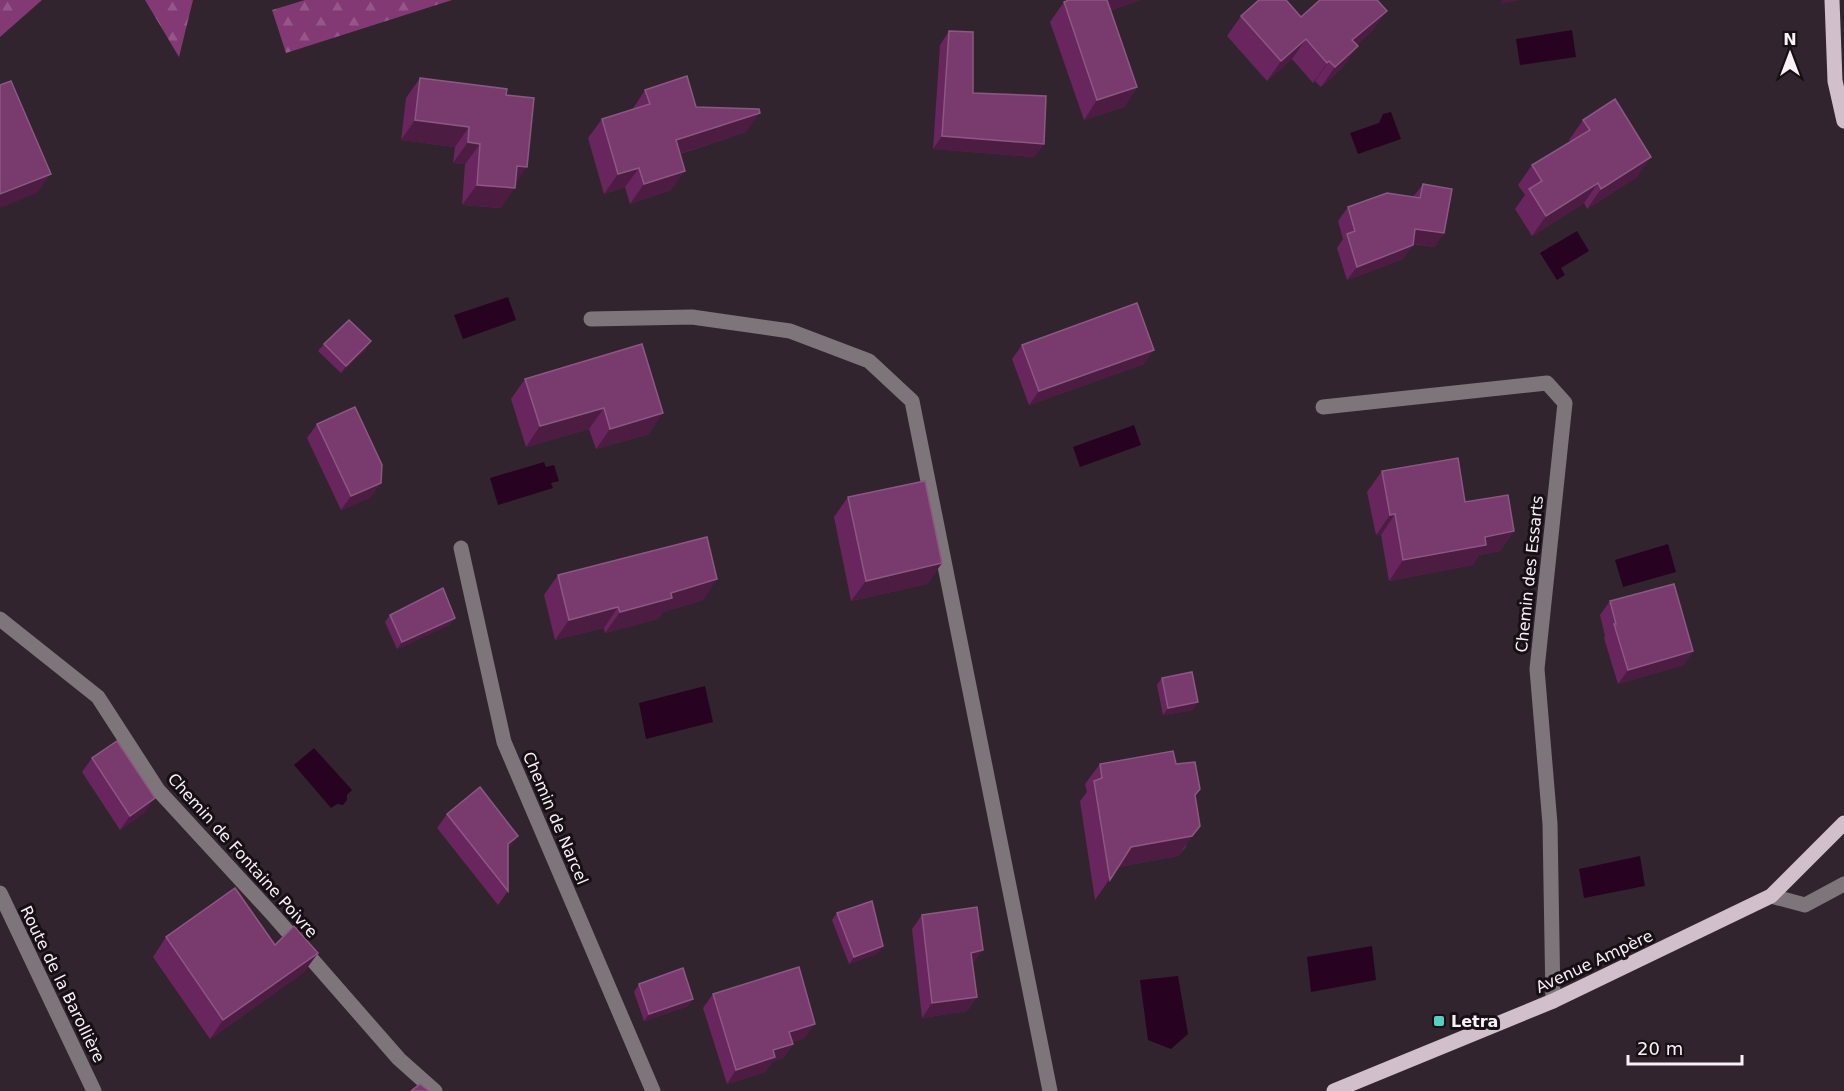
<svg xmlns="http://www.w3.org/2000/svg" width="1844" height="1091" font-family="'DejaVu Sans',sans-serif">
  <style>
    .forest { fill: url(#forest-firs) }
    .water { fill: #270321 }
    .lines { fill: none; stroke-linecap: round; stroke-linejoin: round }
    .minor { stroke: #7d757a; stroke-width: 15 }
    .major { stroke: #d1c0cc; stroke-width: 15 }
    .wall { fill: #69255d }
    .shaded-wall { fill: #4c1c43 }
    .building { fill: #793b6d; stroke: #8d5783; stroke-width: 1.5 }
    .poi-dot { fill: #57cec2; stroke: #161014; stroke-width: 2 }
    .labels { text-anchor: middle; stroke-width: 6; stroke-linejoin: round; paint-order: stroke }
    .street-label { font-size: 16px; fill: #faf0f7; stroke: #161014 }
    .poi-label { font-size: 16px; font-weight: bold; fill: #faf0f7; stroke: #161014; text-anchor: start }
  </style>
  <defs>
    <pattern id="forest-firs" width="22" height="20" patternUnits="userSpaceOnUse" patternTransform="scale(1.5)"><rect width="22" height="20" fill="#833a74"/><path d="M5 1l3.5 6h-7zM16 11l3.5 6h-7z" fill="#955789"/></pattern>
  </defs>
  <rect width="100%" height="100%" fill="#32242f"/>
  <g class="forest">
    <polygon points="0,0 42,0 0,37"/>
    <polygon points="145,0 193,0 179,57"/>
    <polygon points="305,0 452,0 286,53 272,10"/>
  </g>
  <g class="water">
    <polygon points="1572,30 1576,57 1520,65 1516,39"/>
    <polygon points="1391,112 1401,139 1358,154 1350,133 1379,123 1383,114"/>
    <polygon points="1577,231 1589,251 1561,268 1565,275 1557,280 1540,253"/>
    <polygon points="508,297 516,320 463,339 454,315"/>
    <polygon points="1134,425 1141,445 1080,467 1073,447"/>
    <polygon points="544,462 546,467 554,465 559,481 551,483 553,488 498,505 490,478"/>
    <polygon points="1668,544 1676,572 1623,587 1615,560"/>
    <polygon points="705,686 713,722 646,739 639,703"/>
    <polygon points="314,748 352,790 347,795 347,800 343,805 337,804 331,808 294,765"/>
    <polygon points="1640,856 1645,886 1584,898 1579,869"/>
    <polygon points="1372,946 1376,980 1311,992 1307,957"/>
    <polygon points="1178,976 1188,1034 1171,1049 1148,1040 1140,980"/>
  </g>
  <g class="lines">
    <g class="minor">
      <polyline points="591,319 692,317 790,331 869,361 912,401 1050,1091"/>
      <polyline points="1323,407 1547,383 1565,403 1537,669 1550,824 1553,1001"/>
      <polyline points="461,548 504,742 653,1091"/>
      <polyline points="0,619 98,697 158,790 274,916 399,1059 435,1091"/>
      <polyline points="0,893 94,1091"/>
      <polyline points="1771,896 1805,905 1844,884"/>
    </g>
    <g class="major">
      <polyline points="1832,0 1835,81 1844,121"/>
      <polyline points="1334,1091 1553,1001 1771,896 1844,823"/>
    </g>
  </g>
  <g class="wall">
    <polygon points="1066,0 1140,0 1111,10 1137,87 1124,107 1084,120 1050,22 1064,2 1067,1"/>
    <polygon points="1241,16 1301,17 1373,30 1356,45 1344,66 1321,87 1315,81 1313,83 1292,59 1267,81 1227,36"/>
    <polygon points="949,31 973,93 1044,144 1034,157 933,149 940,45"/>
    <polygon points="420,78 506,95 516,184 501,208 462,205 465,164 453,163 455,147 401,140 406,98"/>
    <polygon points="645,90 696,107 746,132 680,154 671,190 630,204 625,187 604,194 588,138 602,119 632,110"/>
    <polygon points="1583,120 1637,177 1587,209 1584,203 1532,236 1515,209 1525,195 1518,185 1532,165 1570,142 1569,140"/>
    <polygon points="1423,184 1435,247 1413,244 1403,259 1347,280 1337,248 1343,239 1338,221 1348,207 1413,197"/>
    <polygon points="324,344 366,349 341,373 318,351"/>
    <polygon points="642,344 649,434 596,449 589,429 526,447 511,399 525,379"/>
    <polygon points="1022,345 1144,364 1029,405 1012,359"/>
    <polygon points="317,424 371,497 341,510 307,438"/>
    <polygon points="1382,471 1465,502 1514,531 1500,551 1479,555 1472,565 1389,581 1381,535 1376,535 1367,492"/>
    <polygon points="848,497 942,563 927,584 851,601 834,517"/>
    <polygon points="558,575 703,600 663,612 658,619 605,633 604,628 555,640 544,595"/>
    <polygon points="1610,601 1693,651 1683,665 1618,684 1604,638 1605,636 1600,615"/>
    <polygon points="390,615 455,618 449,625 397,649 385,622"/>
    <polygon points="1162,678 1193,710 1163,715 1157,685"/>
    <polygon points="92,758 145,812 120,830 82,772"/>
    <polygon points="1100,764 1176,764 1195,796 1186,847 1178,856 1118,867 1095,900 1080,801 1087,792 1085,784"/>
    <polygon points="447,814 518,836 508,849 508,891 498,905 437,828"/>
    <polygon points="837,913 878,953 849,964 832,920"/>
    <polygon points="922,915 973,964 977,997 967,1011 922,1018 912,929"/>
    <polygon points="166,937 275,945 318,953 304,972 210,1039 153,957"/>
    <polygon points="639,984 693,999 688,1006 644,1021 634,992"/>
    <polygon points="713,994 805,1038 792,1042 793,1044 783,1058 772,1062 765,1072 727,1084 703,1008"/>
  </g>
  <g class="shaded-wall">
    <polygon points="1103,0 1140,0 1092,16"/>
    <polygon points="1503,0 1522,0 1500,4"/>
    <polygon points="1387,11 1373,30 1338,60 1352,40"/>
    <polygon points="1306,39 1292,59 1267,81 1281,61"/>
    <polygon points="1358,46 1344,66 1321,87 1335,67"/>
    <polygon points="1329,61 1315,81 1313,83 1327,63"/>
    <polygon points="1137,87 1124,107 1084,120 1097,100"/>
    <polygon points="760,113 746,132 663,159 676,140"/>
    <polygon points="415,120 469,127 455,147 401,140"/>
    <polygon points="942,136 1044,144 1034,157 933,149"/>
    <polygon points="468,142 480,144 465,164 453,163"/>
    <polygon points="1651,157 1637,177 1587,209 1601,189"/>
    <polygon points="517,166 527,167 513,187"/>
    <polygon points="639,168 625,187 604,194 618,174"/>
    <polygon points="685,171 671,190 630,204 644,184"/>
    <polygon points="51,174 37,193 0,208 0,194"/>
    <polygon points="1598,183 1584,203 1532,236 1546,216"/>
    <polygon points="477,185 515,188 501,208 462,205"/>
    <polygon points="1415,229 1444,233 1435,247 1405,242"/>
    <polygon points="1413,245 1403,259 1347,280 1357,267"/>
    <polygon points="371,341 366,349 341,373 346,366"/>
    <polygon points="1154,350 1144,364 1029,405 1039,391"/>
    <polygon points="604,408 589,429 526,447 540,426"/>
    <polygon points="663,413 649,434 596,449 610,429"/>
    <polygon points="381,483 371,497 341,510 351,496"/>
    <polygon points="1395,514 1381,535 1376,535 1390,515"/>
    <polygon points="1514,531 1500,551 1479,555 1472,565 1389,581 1403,560 1485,537"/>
    <polygon points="942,563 927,584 851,601 866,581"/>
    <polygon points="717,579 703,600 663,612 658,619 605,633 620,612 671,593"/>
    <polygon points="618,607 604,628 555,640 569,620"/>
    <polygon points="455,618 449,625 397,649 402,642"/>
    <polygon points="1693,651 1683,665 1618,684 1628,670"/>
    <polygon points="1198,702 1193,710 1163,715 1168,708"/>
    <polygon points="155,798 145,812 120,830 130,816"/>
    <polygon points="1200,826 1178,856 1117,867 1131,847"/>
    <polygon points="518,836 508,850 508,844"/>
    <polygon points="883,946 878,953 849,964 854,957"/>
    <polygon points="983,950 973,964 971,953"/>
    <polygon points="318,953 304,972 210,1039 223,1020"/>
    <polygon points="977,997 967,1011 922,1018 932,1003"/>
    <polygon points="693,999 688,1006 644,1021 649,1014"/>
    <polygon points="815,1024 805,1038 779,1046 789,1032"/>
    <polygon points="793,1044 783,1058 772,1062 765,1072 727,1084 736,1070 773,1050"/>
  </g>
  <g class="building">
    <polygon points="1069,0 1107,0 1137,87 1097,100 1064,2"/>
    <polygon points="1259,0 1286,0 1301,17 1320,0 1377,0 1387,11 1352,40 1358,46 1335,67 1329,61 1327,63 1306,39 1281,61 1241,16"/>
    <polygon points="949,31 973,32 973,93 1046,96 1044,144 942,136"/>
    <polygon points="687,76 696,107 759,109 760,113 676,140 685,171 644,184 639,168 618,174 602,119 650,104 645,90"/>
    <polygon points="420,78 507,89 506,95 534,98 527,167 517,166 515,188 477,185 480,144 468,142 469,127 415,120"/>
    <polygon points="11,81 51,174 0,194 0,85"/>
    <polygon points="1615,99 1651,157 1601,189 1598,183 1546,216 1529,189 1542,181 1532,165 1590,130 1583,120"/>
    <polygon points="1423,184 1452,189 1444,233 1415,229 1413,245 1357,267 1347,234 1355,231 1348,207 1387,193 1420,198"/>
    <polygon points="1137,303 1154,350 1039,391 1022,345"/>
    <polygon points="349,320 371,341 346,366 324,344"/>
    <polygon points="642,344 663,413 610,429 604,408 540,426 525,379"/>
    <polygon points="355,407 382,465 381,483 351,496 317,424"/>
    <polygon points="1458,458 1465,502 1508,495 1514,531 1485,537 1486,545 1403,560 1395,514 1390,515 1382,471"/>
    <polygon points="925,481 942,563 866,581 848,497"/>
    <polygon points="707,537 717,579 671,593 672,598 620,612 618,607 569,620 558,575"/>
    <polygon points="1674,584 1693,651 1628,670 1614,624 1616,624 1610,601"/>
    <polygon points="443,588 455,618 402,642 390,615"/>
    <polygon points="1192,672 1198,702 1168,708 1162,678"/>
    <polygon points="117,741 155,798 130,816 92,758"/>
    <polygon points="1173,751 1176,764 1195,762 1200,789 1195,795 1200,826 1192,836 1131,847 1110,880 1094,781 1102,778 1100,764"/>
    <polygon points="480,787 518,836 508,844 508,891 447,814"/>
    <polygon points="235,888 275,945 294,926 318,953 223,1020 166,937"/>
    <polygon points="872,901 883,946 854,957 837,913"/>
    <polygon points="977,907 983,950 971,953 977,997 932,1003 922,915"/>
    <polygon points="799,967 815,1024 789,1032 793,1044 773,1050 775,1057 736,1070 713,994"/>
    <polygon points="683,968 693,999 649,1014 639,984"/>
    <polygon points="420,1084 429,1091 411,1091"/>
  </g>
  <rect class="poi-dot" x="1433" y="1015" width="12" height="12" rx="3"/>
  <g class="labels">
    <g class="street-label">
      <text transform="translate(1529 574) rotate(-84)" y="6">Chemin des Essarts</text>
      <text transform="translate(556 818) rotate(67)" y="6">Chemin de Narcel</text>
      <text transform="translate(243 855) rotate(48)" y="6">Chemin de Fontaine Poivre</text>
      <text transform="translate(1594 961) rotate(-25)" y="6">Avenue Ampère</text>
      <text transform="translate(63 984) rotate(64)" y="6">Route de la Barollière</text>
    </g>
    <g class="poi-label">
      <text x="1451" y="1027">Letra</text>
    </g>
  </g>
  <g transform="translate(1790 54)" stroke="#161014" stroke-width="4.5" paint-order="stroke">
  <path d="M0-4.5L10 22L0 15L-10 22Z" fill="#faf0f7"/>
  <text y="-9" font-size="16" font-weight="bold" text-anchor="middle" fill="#faf0f7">N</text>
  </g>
  <path d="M1628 1055v9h114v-9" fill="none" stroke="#faf0f7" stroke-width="3"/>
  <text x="1637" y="1055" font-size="18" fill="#faf0f7" stroke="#161014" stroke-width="4.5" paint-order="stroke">20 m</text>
</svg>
